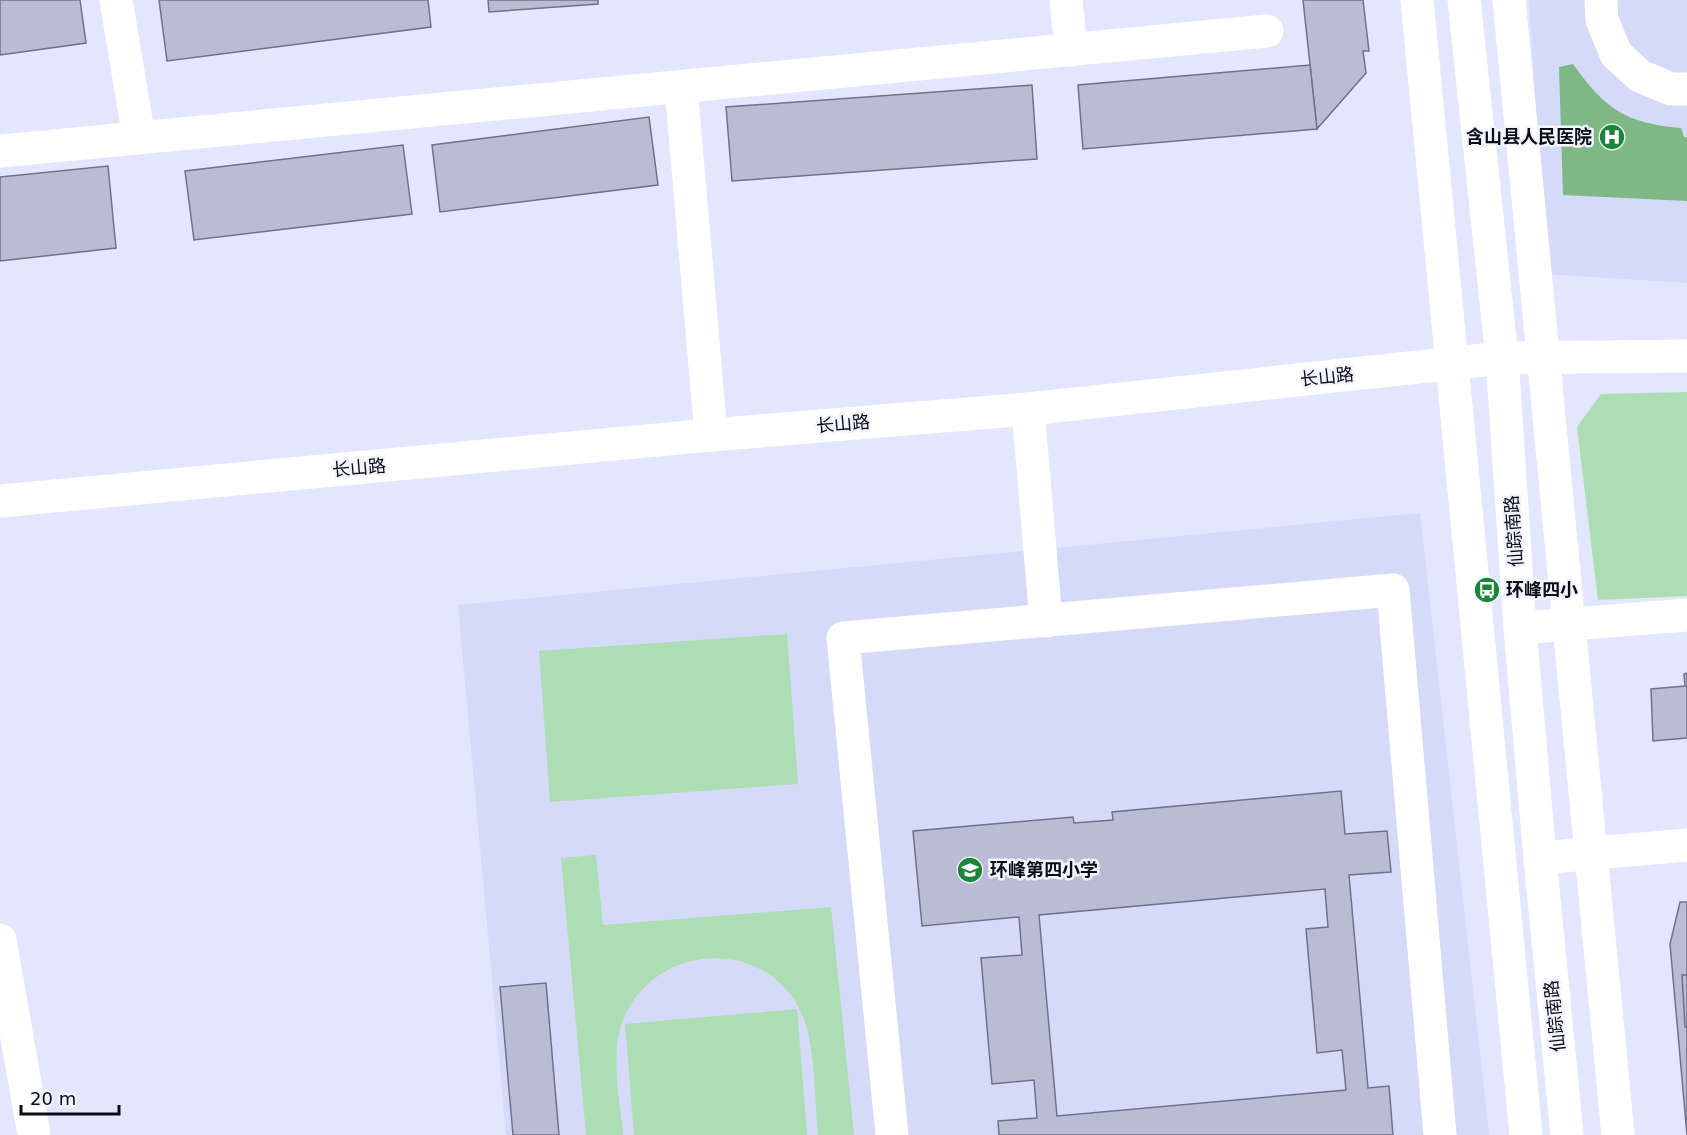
<svg xmlns="http://www.w3.org/2000/svg" width="1687" height="1135" font-family="'DejaVu Sans','Noto Sans SC',sans-serif">
  <style>
    .built { fill: #d5daf9 }
    .green { fill: #acddb3 }
    .forest { fill: #7db885 }
    .building { fill: #b9bcd4; stroke: #6f7288; stroke-width: 1.5; fill-rule: evenodd }
    .lines { fill: none; stroke-linecap: round; stroke-linejoin: round }
    .minor { stroke: #fff; stroke-width: 33 }
    .major { stroke: #fff; stroke-width: 33 }
    .labels { text-anchor: middle; stroke-width: 5; stroke-linejoin: round; paint-order: stroke }
    .poi-label { font-size: 18px; font-weight: bold; fill: #0b0c14; stroke: #f3f4fe; text-anchor: start }
    .street-label { font-size: 18px; fill: #0b0c14; stroke: #f3f4fe }
  </style>
  <rect width="100%" height="100%" fill="#e2e6ff"/>
  <g class="built">
    <polygon points="1529,0 1687,0 1687,283 1546,274"/>
    <polygon points="1420,513 1489,1135 506,1135 458,605"/>
  </g>
  <g class="green">
    <polygon points="1687,392 1687,596 1598,600 1577,427 1601,394"/>
    <polygon points="787,634 798,784 550,802 539,651"/>
    <path d="M596 855 603 925 831 907 854 1135H818C815 1102 815 1051 805 1022 776 939 663 938 626 1013 608 1049 620 1097 623 1135H586L561 858Z"/>
    <polygon points="797,1009 807,1135 634,1135 625,1024"/>
  </g>
  <path class="forest" d="M1573 64C1605 109 1625 123 1681 128L1684 137H1687V201L1563 195 1559 67Z"/>
  <g class="building">
    <polygon points="0,0 80,0 86,43 0,55"/>
    <polygon points="159,0 428,0 431,27 167,61"/>
    <polygon points="488,0 598,0 598,4 489,12"/>
    <polygon points="1303,0 1363,0 1369,51 1363,51 1366,73 1317,129"/>
    <polygon points="1310,65 1317,129 1083,149 1078,85"/>
    <polygon points="1032,85 1037,159 732,181 726,107"/>
    <polygon points="649,117 658,185 440,212 432,145"/>
    <polygon points="403,145 412,214 194,240 185,171"/>
    <polygon points="108,166 116,248 0,261 0,177"/>
    <polygon points="1687,673 1687,738 1653,741 1651,689 1685,686 1684,674"/>
    <path d="M1341 791 1345 834 1387 831 1391 872 1349 875 1368 1088 1389 1086 1393 1135H999L998 1121 1037 1118 1034 1080 992 1084 981 958 1022 955 1019 917 922 926 913 831 1073 817 1074 823 1113 820 1112 812ZM1325 889 1328 927 1306 929 1317 1053 1342 1050 1346 1090 1057 1116 1039 915Z"/>
    <polygon points="1680,902 1687,902 1687,1135 1670,944"/>
    <polygon points="1682,975 1687,975 1687,1027 1685,1027"/>
    <polygon points="546,983 559,1135 513,1135 500,987"/>
  </g>
  <g class="lines">
    <g class="minor">
      <polyline points="116,0 139,138"/>
      <polyline points="1066,0 1071,50"/>
      <polyline points="1417,0 1526,1135"/>
      <polyline points="1509,0 1618,1135"/>
      <polyline points="1601,0 1602,20 1616,54 1640,76 1671,89 1687,89"/>
      <polyline points="681,87 711,435"/>
      <polyline points="0,151 1267,31"/>
      <polyline points="1028,409 1046,621"/>
      <polyline points="0,501 711,435 1028,409 1502,358 1687,356"/>
      <polyline points="1520,628 1687,615"/>
      <polyline points="1540,858 1687,845"/>
      <polyline points="0,940 34,1135"/>
      <polyline points="892,1135 843,638 1393,590 1440,1135"/>
    </g>
    <polyline class="major" points="1464,0 1502,358 1520,628 1540,858 1567,1135"/>
  </g>
  <defs>
    <g id="hospital-disc" transform="scale(1.35)"><circle r="9.5" fill="#1c853b" stroke="#f3f4fe"/><path d="M-5-5h3v3.5h4V-5h3V5h-3V1.5h-4V5h-3Z" fill="#fff"/></g>
    <g id="bus-disc" transform="scale(1.35)"><circle r="9.5" fill="#1c853b" stroke="#f3f4fe"/><path d="M-5-6H5V4H4V6H2V4H-2V6H-4V4H-5ZM-3.5-4V0h7V-4ZM-3.5 1.2v1.5H-2V1.2ZM2 1.2v1.5H3.5V1.2Z" fill="#fff"/></g>
    <g id="school-disc" transform="scale(1.35)"><circle r="9.5" fill="#1c853b" stroke="#f3f4fe"/><path d="M0-5L7-2L0 1L-7-2ZM-4 1L0 2.5L4 1V4Q0 6-4 4Z" fill="#fff"/></g>
  </defs>
  <g fill-rule="evenodd">
    <use href="#hospital-disc" x="1612" y="137"/>
    <use href="#bus-disc" x="1487" y="590"/>
    <use href="#school-disc" x="970" y="870"/>
  </g>
  <g class="labels">
    <g class="poi-label">
      <text x="1592" y="143" text-anchor="end">含山县人民医院</text>
      <text x="1506" y="596">环峰四小</text>
      <text x="990" y="876">环峰第四小学</text>
    </g>
    <g class="street-label">
      <text transform="translate(1327 377) rotate(-6)" y="6">长山路</text>
      <text transform="translate(843 424) rotate(-5)" y="6">长山路</text>
      <text transform="translate(359 468) rotate(-5)" y="6">长山路</text>
      <text transform="translate(1514 531) rotate(-94)" y="6">仙踪南路</text>
      <text transform="translate(1555 1016) rotate(-96)" y="6">仙踪南路</text>
    </g>
  </g>
  <path d="M21 1105v9h98v-9" fill="none" stroke="#0b0c14" stroke-width="3"/>
  <text x="30" y="1105" font-size="18" fill="#0b0c14" stroke="#f3f4fe" stroke-width="4.5" paint-order="stroke">20 m</text>
</svg>
